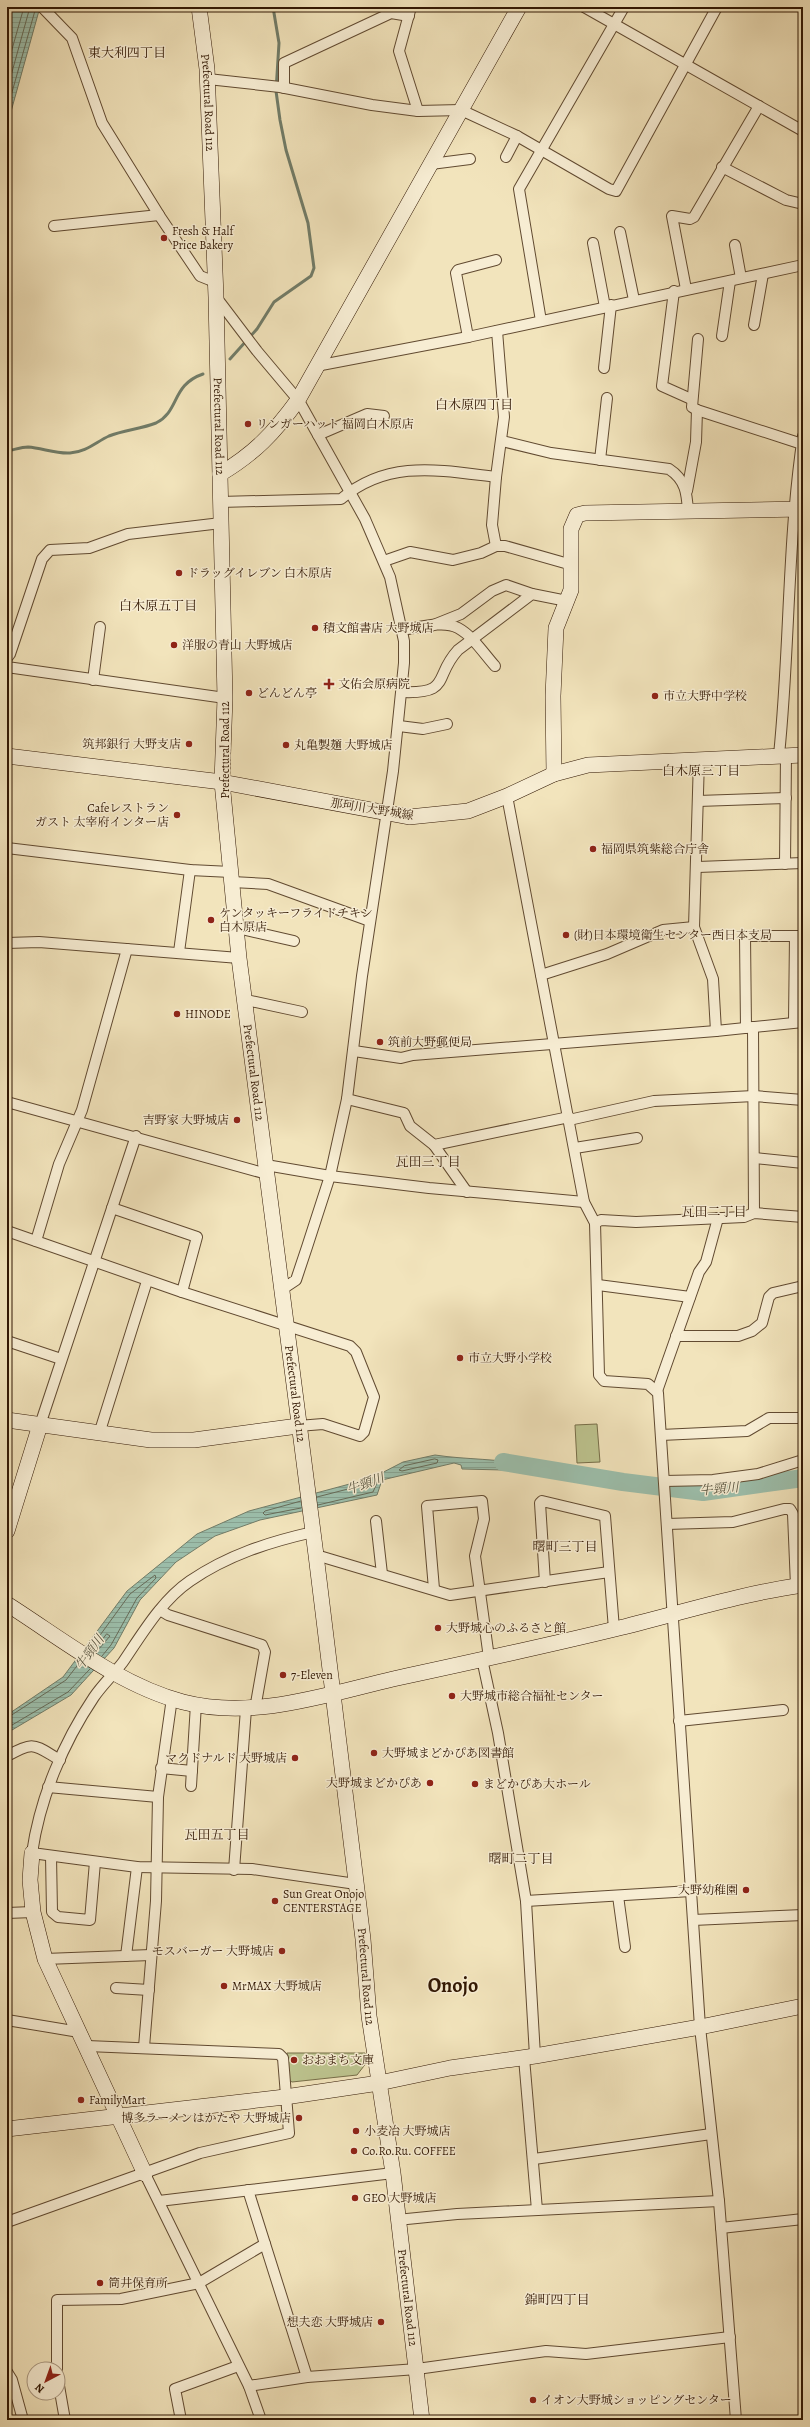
<svg xmlns="http://www.w3.org/2000/svg" width="810" height="2427" font-family="Alegreya,'Noto Serif JP',serif">
  <style>
    .green { fill: #bdc48f; stroke: #776e49 }
    .water { fill: url(#water-rules); stroke: #717c68 }
    .lines { fill: none; stroke-linecap: round; stroke-linejoin: round }
    .shore { stroke: #666b58; stroke-width: 1 }
    .stream { stroke: #717c68; stroke-width: 3 }
    .river { stroke: #9cbfac; stroke-width: 18 }
    .street-casing { stroke: #614a31; stroke-width: 12 }
    .secondary-casing { stroke: #311703; stroke-width: 16 }
    .street { stroke: #f7edd3; stroke-width: 10 }
    .secondary { stroke: #f7edd3; stroke-width: 15 }
    .poi-dot { fill: #8f2418; stroke: #f7edd3; stroke-width: 1.5 }
    .labels { text-anchor: middle; stroke-width: 3; stroke-linejoin: round; paint-order: stroke }
    .street-label { font-size: 12px; fill: #311703; stroke: #f7edd3 }
    .poi-label { font-size: 12px; fill: #311703; stroke: #f7edd3; text-anchor: start }
    .neighbourhood-label { font-size: 13px; fill: #311703; stroke: #f7edd3 }
    .water-label { font-size: 13px; font-style: italic; fill: #56523e; stroke: #f7edd3 }
    .town-label { font-size: 20px; font-weight: bold; fill: #311703; stroke: #f7edd3 }
  </style>
  <defs>
    <pattern id="water-rules" width="6" height="5" patternUnits="userSpaceOnUse"><rect width="6" height="5" fill="#9cbfac"/><path d="M0 2.5h6" fill="none" stroke="#87a392"/></pattern>
  </defs>
  <rect width="100%" height="100%" fill="#f2e4bc"/>
  <filter id="stains"><feTurbulence type="fractalNoise" baseFrequency=".005" numOctaves="4"/><feColorMatrix values="0 0 0 0 .2 0 0 0 0 .09 0 0 0 0 .02 0 0 0 .5 -.17"/></filter>
  <radialGradient id="worn" r=".72"><stop offset=".6" stop-color="#630" stop-opacity="0"/><stop offset="1" stop-color="#630" stop-opacity=".3"/></radialGradient>
  <g class="green">
    <polygon points="597,1424 600,1462 577,1463 575,1425"/>
    <polygon points="287,2053 365,2053 367,2062 357,2075 292,2082 287,2079"/>
  </g>
  <g class="water">
    <polygon points="7,7 40,7 7,126"/>
    <path d="M435 1455C467 1460 499 1458 530 1466L503 1470 462 1469 461 1465 454 1463 382 1480 377 1495 260 1520 215 1536 176 1562 140 1600 114 1648 71 1695 7 1733V1715L63 1677 127 1591 197 1534 249 1511 372 1478 403 1462Z"/>
  </g>
  <g class="lines">
    <g class="shore">
      <polyline points="7,67 24,7"/>
      <polyline points="7,90 30,7"/>
      <polyline points="7,110 36,7"/>
      <polygon points="435,1459 438,1460 437,1463 402,1471 399,1470 404,1466"/>
      <polyline points="317,1497 375,1482 377,1483 373,1492 318,1505"/>
      <polyline points="301,1501 265,1511 263,1513 265,1515 301,1508"/>
      <polygon points="107,1634 110,1636 98,1650 97,1647"/>
      <polyline points="90,1649 130,1594 155,1575 156,1578 137,1598 111,1645 102,1656"/>
      <polyline points="7,1718 66,1680 80,1662"/>
      <polyline points="7,1728 68,1692 90,1669"/>
    </g>
    <g class="stream">
      <polyline points="230,359 257,329 274,302 311,276 314,268 308,223 286,150 280,120 276,91 279,43 273,7"/>
      <path d="M7 451C14 450 21 447 28 447 42 448 56 454 70 453 86 452 96 442 109 436 124 430 141 429 156 423 180 411 171 385 203 374"/>
    </g>
    <polyline class="river" points="503,1462 623,1482 703,1492 803,1478"/>
    <g class="street-casing">
      <g id="street">
        <polyline points="42,7 72,38 102,123 159,215 200,276 215,282"/>
        <polyline points="411,7 399,51 418,111"/>
        <polyline points="584,7 803,131"/>
        <polyline points="208,79 280,87 372,105 418,111 461,110 517,136 609,189 616,191 717,7"/>
        <polyline points="284,88 284,63 391,13 409,16"/>
        <polyline points="506,157 517,136"/>
        <polyline points="431,164 470,159"/>
        <polyline points="722,167 786,200 803,204"/>
        <polyline points="54,226 159,215"/>
        <polyline points="620,232 634,300"/>
        <polyline points="593,243 605,307"/>
        <polyline points="735,245 741,278"/>
        <polyline points="686,289 672,216 690,219 694,217 759,106"/>
        <polyline points="674,291 662,386 691,399"/>
        <polyline points="216,297 257,351 299,401 365,519 390,577 404,641 404,663 393,771 362,976 347,1099 330,1176 307,1247 296,1280 281,1290"/>
        <polyline points="541,321 519,189 624,7"/>
        <polyline points="754,325 763,274"/>
        <polyline points="722,336 730,281"/>
        <polyline points="468,337 456,273 458,270 496,260"/>
        <polyline points="698,339 692,407 697,410 802,444"/>
        <polyline points="316,366 468,337 803,265"/>
        <polyline points="604,368 611,305"/>
        <polyline points="318,435 367,414 384,416"/>
        <path d="M502 441 551 453 669 469C686 480 687 494 688 512"/>
        <polyline points="600,460 607,398"/>
        <polyline points="687,491 696,442 697,410"/>
        <path d="M220 502 341 499C388 459 439 470 496 477"/>
        <polyline points="496,546 492,525 496,477 504,417 497,331"/>
        <polyline points="384,561 410,552 453,560 481,553 496,546 505,546 572,565"/>
        <polyline points="431,626 461,614 492,591 506,585 532,594"/>
        <path d="M402 630C418 628 443 620 458 628 473 636 484 654 495 666"/>
        <polyline points="7,658 10,654 42,559 50,550 89,548 128,534 221,523"/>
        <polyline points="7,667 225,698"/>
        <polyline points="93,680 100,627"/>
        <path d="M402 692C452 694 433 677 458 650L532 594 567 601"/>
        <polyline points="399,726 423,729 447,724"/>
        <path d="M779 755C790 649 787 542 803 436"/>
        <polyline points="699,759 694,927 713,979 716,1031"/>
        <polyline points="507,796 584,1202 595,1223 599,1375 604,1381 648,1384 658,1393 700,2027 719,2201 736,2420"/>
        <polyline points="698,801 786,798"/>
        <polyline points="7,848 190,870 231,872"/>
        <polyline points="785,864 786,755"/>
        <polyline points="698,867 803,863"/>
        <polyline points="232,882 268,884 370,921"/>
        <polyline points="237,928 294,941"/>
        <polyline points="7,943 39,942 239,958"/>
        <polyline points="179,952 190,870"/>
        <polyline points="541,975 607,954 663,930 694,927"/>
        <polyline points="246,1000 302,1012"/>
        <polyline points="794,1022 795,936"/>
        <polyline points="753,1027 754,1213"/>
        <polyline points="746,1028 745,936 803,936"/>
        <polyline points="354,1051 401,1058 413,1055 716,1031 803,1022"/>
        <polyline points="347,1099 404,1113 410,1126 434,1145 569,1117"/>
        <polyline points="7,1102 267,1174"/>
        <polyline points="569,1120 654,1101 754,1096 803,1100"/>
        <polyline points="434,1145 467,1192"/>
        <polyline points="575,1148 637,1138"/>
        <polyline points="755,1158 803,1163"/>
        <polyline points="266,1165 330,1176 429,1188 584,1202"/>
        <polyline points="112,1208 197,1237 182,1292"/>
        <polyline points="595,1223 601,1220 636,1222 744,1217 754,1213 803,1217"/>
        <polyline points="7,1231 182,1292 350,1346 356,1352 374,1397 364,1432 360,1436 323,1424 298,1426"/>
        <polyline points="36,1241 59,1164 82,1110 127,949"/>
        <polyline points="598,1285 690,1297"/>
        <polyline points="676,1336 738,1336 752,1331 762,1323 769,1297 773,1293 803,1286"/>
        <polyline points="7,1341 61,1359"/>
        <polyline points="657,1391 699,1272 706,1262 718,1218"/>
        <polyline points="40,1425 136,1136"/>
        <polyline points="99,1434 147,1281"/>
        <polyline points="661,1435 747,1431 769,1418 803,1418"/>
        <polyline points="664,1481 713,1480 758,1474 803,1460"/>
        <polyline points="376,1521 382,1574"/>
        <polyline points="667,1524 733,1522 784,1509 790,1509 793,1514 796,1586"/>
        <path d="M313 1532C269 1542 228 1555 190 1581 162 1600 142 1634 123 1662 114 1674 103 1684 94 1697 63 1743 40 1798 32 1853L137 1867 252 1869 356 1884"/>
        <polyline points="316,1555 450,1595 609,1572"/>
        <polyline points="545,1582 540,1503 542,1501 605,1516 614,1629"/>
        <polyline points="434,1589 427,1506 482,1501 484,1519 475,1556 489,1658"/>
        <polyline points="160,1610 168,1615 262,1645 265,1652 255,1709"/>
        <polyline points="482,1659 498,1733 526,1901 535,2056"/>
        <polyline points="679,1721 783,1710"/>
        <path d="M7 1756C35 1740 34 1745 60 1760"/>
        <polyline points="161,1768 192,1771"/>
        <polyline points="191,1786 196,1704"/>
        <polyline points="48,1787 158,1797"/>
        <polyline points="51,1856 52,1912 58,1917 90,1920 95,1862"/>
        <polyline points="234,1870 246,1709"/>
        <polyline points="618,1896 625,1947"/>
        <polyline points="526,1901 691,1891"/>
        <polyline points="7,1913 33,1912"/>
        <polyline points="693,1920 803,1915"/>
        <polyline points="126,1956 137,1867"/>
        <polyline points="45,1959 151,1955"/>
        <polyline points="116,1988 149,1990"/>
        <polyline points="7,2020 79,2032"/>
        <polyline points="144,2047 156,1901 158,1797 172,1698"/>
        <polyline points="524,2058 537,2210"/>
        <polyline points="534,2159 711,2134"/>
        <polyline points="145,2174 249,2386 261,2420"/>
        <polyline points="248,2190 307,2377"/>
        <polyline points="159,2201 393,2173"/>
        <polyline points="397,2220 457,2214 719,2201"/>
        <polyline points="7,2222 200,2153 289,2133 283,2058 279,2054 87,2046"/>
        <polyline points="721,2228 803,2219"/>
        <polyline points="57,2369 57,2300 121,2299 199,2283 265,2244"/>
        <polyline points="7,2372 12,2380 23,2420"/>
        <polyline points="58,2380 65,2420"/>
        <polyline points="249,2386 307,2377 417,2369 546,2351 586,2354 730,2337"/>
        <polyline points="181,2420 175,2389 238,2366"/>
      </g>
    </g>
    <g class="secondary-casing">
      <g id="secondary">
        <path id="s1" d="M199 7 207 69 216 297 225 698 222 782 239 958 316 1555 363 1939 369 2016 393 2173 422 2420"/>
        <path d="M220 474C255 453 274 433 298 400L519 7"/>
        <polyline points="7,756 222,782 409,817 468,811 507,796 554,774 588,765 803,755"/>
        <polyline points="554,774 553,696 556,628 571,590 571,529 577,515 585,513 803,509"/>
        <polyline points="7,1420 151,1440 194,1440 298,1426"/>
        <polyline points="7,1531 40,1425"/>
        <path d="M7 1604C62 1639 119 1685 183 1702 253 1720 325 1695 393 1679 467 1663 541 1647 615 1629 677 1614 739 1594 803 1585"/>
        <polyline points="32,1853 30,1880 33,1912 45,1959 145,2174"/>
        <polyline points="7,2129 285,2097 379,2083 450,2068 535,2056 700,2027 803,2006"/>
      </g>
    </g>
    <use href="#street" class="street"/>
    <use href="#secondary" class="secondary"/>
  </g>
  <g class="poi-dot">
    <circle cx="164" cy="238" r="4"/>
    <circle cx="248" cy="424" r="4"/>
    <circle cx="179" cy="573" r="4"/>
    <circle cx="315" cy="628" r="4"/>
    <circle cx="174" cy="645" r="4"/>
    <path d="M327 678h4v4h4v4h-4v4h-4v-4h-4v-4h4z"/>
    <circle cx="249" cy="693" r="4"/>
    <circle cx="655" cy="696" r="4"/>
    <circle cx="189" cy="744" r="4"/>
    <circle cx="286" cy="745" r="4"/>
    <circle cx="177" cy="815" r="4"/>
    <circle cx="593" cy="849" r="4"/>
    <circle cx="211" cy="920" r="4"/>
    <circle cx="566" cy="935" r="4"/>
    <circle cx="177" cy="1014" r="4"/>
    <circle cx="380" cy="1042" r="4"/>
    <circle cx="237" cy="1120" r="4"/>
    <circle cx="460" cy="1358" r="4"/>
    <circle cx="438" cy="1628" r="4"/>
    <circle cx="283" cy="1675" r="4"/>
    <circle cx="452" cy="1696" r="4"/>
    <circle cx="374" cy="1753" r="4"/>
    <circle cx="295" cy="1758" r="4"/>
    <circle cx="430" cy="1783" r="4"/>
    <circle cx="475" cy="1784" r="4"/>
    <circle cx="746" cy="1890" r="4"/>
    <circle cx="275" cy="1901" r="4"/>
    <circle cx="282" cy="1951" r="4"/>
    <circle cx="224" cy="1986" r="4"/>
    <circle cx="294" cy="2060" r="4"/>
    <circle cx="81" cy="2100" r="4"/>
    <circle cx="299" cy="2118" r="4"/>
    <circle cx="356" cy="2131" r="4"/>
    <circle cx="354" cy="2151" r="4"/>
    <circle cx="355" cy="2198" r="4"/>
    <circle cx="100" cy="2283" r="4"/>
    <circle cx="381" cy="2322" r="4"/>
    <circle cx="533" cy="2400" r="4"/>
  </g>
  <g class="labels">
    <g class="street-label">
      <text dy="4" stroke="none"><textPath href="#s1" startOffset="96">Prefectural Road 112</textPath></text>
      <text dy="4" stroke="none"><textPath href="#s1" startOffset="420">Prefectural Road 112</textPath></text>
      <text transform="translate(225 750) rotate(-90)" y="4">Prefectural Road 112</text>
      <text transform="translate(372 809) rotate(9)" y="4">那珂川大野城線</text>
      <text dy="4" stroke="none"><textPath href="#s1" startOffset="1068">Prefectural Road 112</textPath></text>
      <text dy="4" stroke="none"><textPath href="#s1" startOffset="1392">Prefectural Road 112</textPath></text>
      <text dy="4" stroke="none"><textPath href="#s1" startOffset="1979">Prefectural Road 112</textPath></text>
      <text dy="4" stroke="none"><textPath href="#s1" startOffset="2303">Prefectural Road 112</textPath></text>
    </g>
    <g class="poi-label">
      <text x="172" y="235">Fresh &amp; Half<tspan x="172" dy="14">Price Bakery</tspan></text>
      <text x="256" y="428">リンガーハット 福岡白木原店</text>
      <text x="187" y="577">ドラッグイレブン 白木原店</text>
      <text x="323" y="632">積文館書店 大野城店</text>
      <text x="182" y="649">洋服の青山 大野城店</text>
      <text x="338" y="688">文佑会原病院</text>
      <text x="257" y="697">どんどん亭</text>
      <text x="663" y="700">市立大野中学校</text>
      <text x="181" y="748" text-anchor="end">筑邦銀行 大野支店</text>
      <text x="294" y="749">丸亀製麺 大野城店</text>
      <text x="169" y="812" text-anchor="end">Cafeレストラン<tspan x="169" dy="14">ガスト 太宰府インター店</tspan></text>
      <text x="601" y="853">福岡県筑紫総合庁舎</text>
      <text x="219" y="917">ケンタッキーフライドチキン<tspan x="219" dy="14">白木原店</tspan></text>
      <text x="574" y="939">(財)日本環境衛生センター西日本支局</text>
      <text x="185" y="1018">HINODE</text>
      <text x="388" y="1046">筑前大野郵便局</text>
      <text x="229" y="1124" text-anchor="end">吉野家 大野城店</text>
      <text x="468" y="1362">市立大野小学校</text>
      <text x="446" y="1632">大野城心のふるさと館</text>
      <text x="291" y="1679">7-Eleven</text>
      <text x="460" y="1700">大野城市総合福祉センター</text>
      <text x="382" y="1757">大野城まどかぴあ図書館</text>
      <text x="287" y="1762" text-anchor="end">マクドナルド 大野城店</text>
      <text x="422" y="1787" text-anchor="end">大野城まどかぴあ</text>
      <text x="483" y="1788">まどかぴあ大ホール</text>
      <text x="738" y="1894" text-anchor="end">大野幼稚園</text>
      <text x="283" y="1898">Sun Great Onojo<tspan x="283" dy="14">CENTERSTAGE</tspan></text>
      <text x="274" y="1955" text-anchor="end">モスバーガー 大野城店</text>
      <text x="232" y="1990">MrMAX 大野城店</text>
      <text x="302" y="2064">おおまち文庫</text>
      <text x="89" y="2104">FamilyMart</text>
      <text x="291" y="2122" text-anchor="end">博多ラーメンはかたや 大野城店</text>
      <text x="364" y="2135">小麦冶 大野城店</text>
      <text x="362" y="2155">Co.Ro.Ru. COFFEE</text>
      <text x="363" y="2202">GEO 大野城店</text>
      <text x="108" y="2287">筒井保育所</text>
      <text x="373" y="2326" text-anchor="end">想夫恋 大野城店</text>
      <text x="541" y="2404">イオン大野城ショッピングセンター</text>
    </g>
    <g class="neighbourhood-label">
      <text x="127" y="57">東大利四丁目</text>
      <text x="474" y="409">白木原四丁目</text>
      <text x="158" y="610">白木原五丁目</text>
      <text x="701" y="775">白木原三丁目</text>
      <text x="428" y="1166">瓦田三丁目</text>
      <text x="714" y="1216">瓦田二丁目</text>
      <text x="565" y="1551">曙町三丁目</text>
      <text x="217" y="1839">瓦田五丁目</text>
      <text x="521" y="1863">曙町二丁目</text>
      <text x="557" y="2304">錦町四丁目</text>
    </g>
    <g class="water-label">
      <text transform="translate(365 1483) rotate(-20)" y="5">牛頸川</text>
      <text transform="translate(719 1488) rotate(-5)" y="5">牛頸川</text>
      <text transform="translate(89 1652) rotate(-54)" y="5">牛頸川</text>
    </g>
    <g class="town-label">
      <text x="453" y="1992">Onojo</text>
    </g>
  </g>
  <rect width="810" height="2427" fill="none" stroke="#f2e4bc" stroke-width="24"/>
  <rect x="8" y="8" width="794" height="2411" fill="none" stroke="#311703" stroke-width="2"/>
  <rect x="12" y="12" width="786" height="2403" fill="none" stroke="#311703"/>
  <g transform="translate(46 2381) rotate(221)"><circle r="19" fill="#f7edd3" stroke="#a89780"/>
  <path d="M0-3L7 15L0 10L-7 15Z" fill="#8f2418"/>
  <text y="-6" font-size="11" font-weight="bold" text-anchor="middle" fill="#311703">N</text>
  </g>
  <rect width="100%" height="100%" filter="url(#stains)"/>
  <rect width="100%" height="100%" fill="url(#worn)"/>
</svg>
